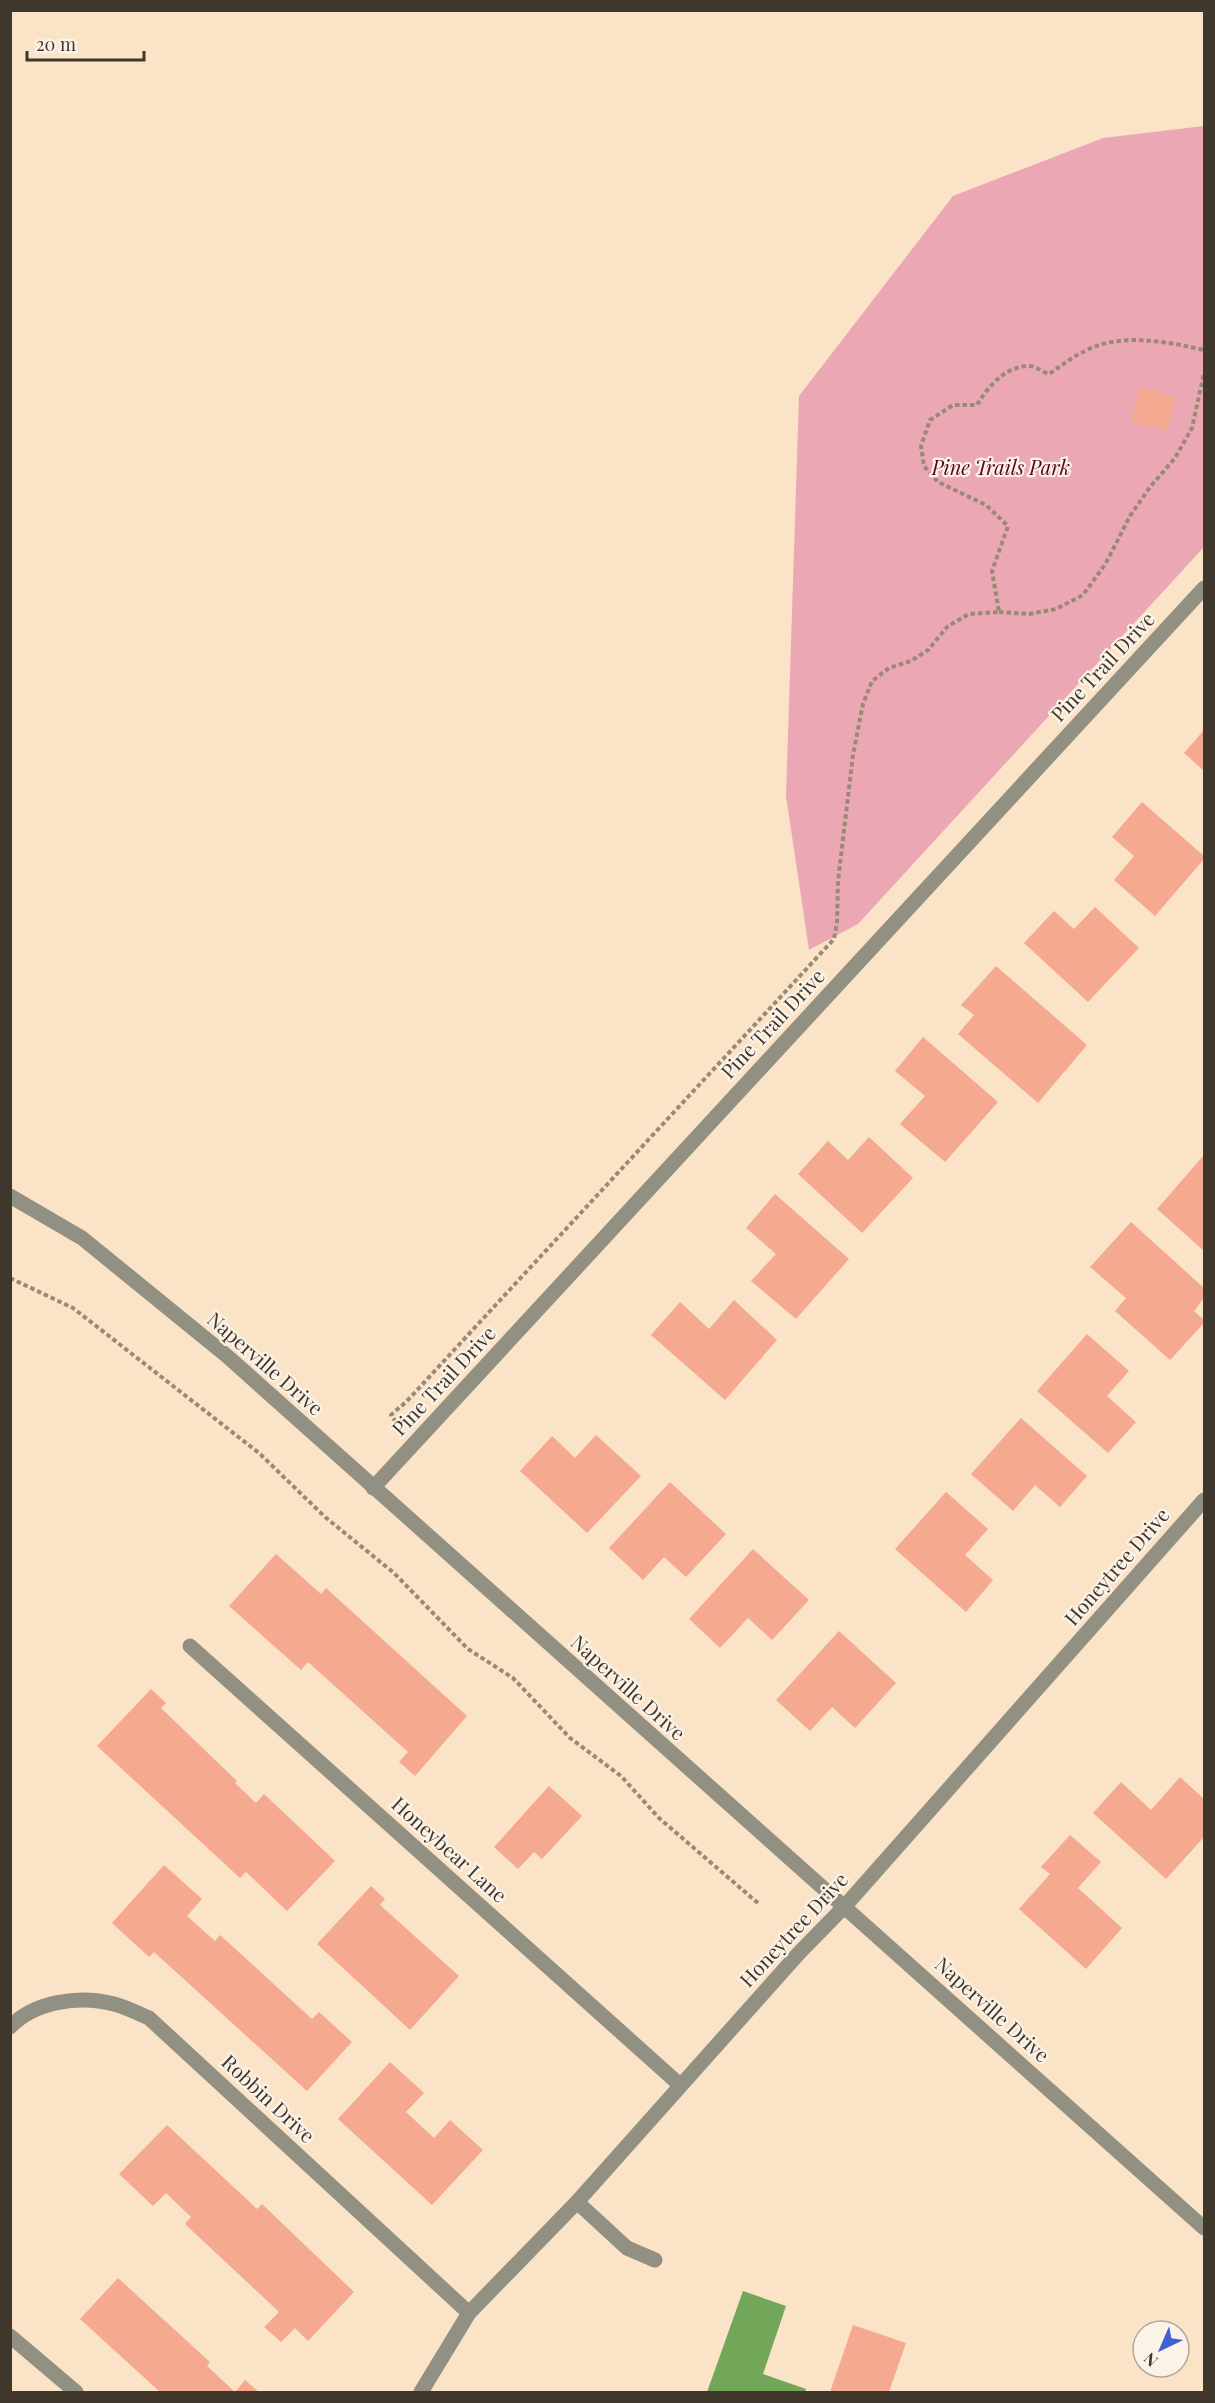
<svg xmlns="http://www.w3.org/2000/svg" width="1215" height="2403" font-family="'Playfair Display',serif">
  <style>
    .green { fill: #eba7b4 }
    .water { fill: #72a658 }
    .building { fill: #f5a990 }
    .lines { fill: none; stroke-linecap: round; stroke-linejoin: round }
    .path { stroke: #9a8976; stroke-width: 4; stroke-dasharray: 4.5 3; stroke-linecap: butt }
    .minor { stroke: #919082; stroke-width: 15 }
    .labels { text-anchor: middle; stroke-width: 4.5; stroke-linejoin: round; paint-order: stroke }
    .park-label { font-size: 20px; font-style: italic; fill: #5a0024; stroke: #fcf3e8 }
    .street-label { font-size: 20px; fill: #40372c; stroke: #fcf3e8 }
  </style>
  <rect width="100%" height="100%" fill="#fbe3c7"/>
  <polygon class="green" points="1204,126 1204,547 858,924 809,950 786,796 799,396 953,196 1103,138"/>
  <polygon class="water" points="743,2291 786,2306 763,2374 806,2389 805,2392 707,2392"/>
  <g class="building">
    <polygon points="1140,387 1176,396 1167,431 1131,422"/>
    <polygon points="1204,730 1204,771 1184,753"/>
    <polygon points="1142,802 1204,856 1204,859 1155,916 1114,880 1134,856 1112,837"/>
    <polygon points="1095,907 1139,948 1088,1002 1024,943 1054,911 1074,929"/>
    <polygon points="996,966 1087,1045 1038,1103 958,1034 974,1015 961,1005"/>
    <polygon points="923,1037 998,1102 945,1162 900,1124 925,1096 895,1071"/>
    <polygon points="869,1137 913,1178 862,1233 798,1174 828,1141 848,1160"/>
    <polygon points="1204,1155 1204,1251 1157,1209"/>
    <polygon points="775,1194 849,1259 796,1319 751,1281 776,1254 746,1228"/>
    <polygon points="1131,1222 1204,1288 1204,1298 1194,1311 1204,1320 1204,1323 1170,1360 1115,1311 1126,1298 1090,1267"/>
    <polygon points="734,1300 777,1340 725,1400 651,1335 680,1302 709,1329"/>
    <polygon points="1087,1334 1129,1371 1107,1396 1136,1422 1108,1453 1037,1391"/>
    <polygon points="1021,1418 1087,1476 1060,1507 1035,1485 1013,1511 971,1474"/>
    <polygon points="596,1435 641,1476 587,1533 520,1471 552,1436 575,1458"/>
    <polygon points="670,1482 726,1534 686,1577 664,1557 643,1580 609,1548"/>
    <polygon points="946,1492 988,1529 965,1555 993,1580 966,1612 895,1549"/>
    <polygon points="753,1549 809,1600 772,1640 748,1618 720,1648 689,1619"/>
    <polygon points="276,1554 321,1594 326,1588 467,1716 415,1776 399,1762 408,1752 308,1662 301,1670 229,1606"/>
    <polygon points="839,1631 896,1683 855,1728 832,1707 810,1731 776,1700"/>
    <polygon points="151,1689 166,1703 161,1708 237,1781 235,1783 256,1803 264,1794 335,1861 287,1911 246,1872 240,1878 97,1746"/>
    <polygon points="1180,1777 1204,1799 1204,1837 1166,1879 1093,1813 1121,1782 1151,1810"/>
    <polygon points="549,1786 582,1816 542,1859 534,1852 518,1869 494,1847"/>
    <polygon points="1070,1835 1101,1862 1078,1888 1122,1928 1086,1969 1019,1909 1050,1874 1041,1867"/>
    <polygon points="164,1865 202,1899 187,1916 215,1941 220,1935 312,2019 319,2012 352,2042 307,2091 154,1952 149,1957 112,1923"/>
    <polygon points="371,1886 385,1899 380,1905 459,1976 410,2030 317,1944"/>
    <polygon points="390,2062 424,2093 406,2112 434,2138 450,2120 483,2150 432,2205 338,2119"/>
    <polygon points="167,2125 257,2209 262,2204 354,2292 308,2341 295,2328 281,2342 264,2327 279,2312 185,2224 191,2217 166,2193 153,2206 119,2174"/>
    <polygon points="118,2278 210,2362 207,2366 235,2392 245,2380 259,2392 160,2392 80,2319"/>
    <polygon points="853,2325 906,2343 889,2392 830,2392"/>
  </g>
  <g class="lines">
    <g class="path">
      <polyline points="999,612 1029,614 1056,609 1083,595 1106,563 1130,516 1150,487 1175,458 1192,428 1204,373"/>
      <polyline points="10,1278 73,1308 259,1453 325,1517 394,1573 468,1649 513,1678 570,1738 621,1776 659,1818 759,1904"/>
      <path d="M396 1422 391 1415 406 1402 834 939 837 922 838 881 853 755 863 704 872 681 889 668 911 661 928 650 948 626 969 614 999 612 992 571 1008 526 986 505 938 482 924 466 921 446 930 420 953 405H977C988 387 1004 367 1028 366 1034 365 1043 372 1049 374 1061 366 1072 357 1085 351 1120 332 1168 342 1204 350"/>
    </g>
    <g class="minor">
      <polyline points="10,1196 82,1238 227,1356 1204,2228"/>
      <polyline points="373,1488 1204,588"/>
      <polyline points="190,1646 680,2085"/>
      <path d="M10 2027C35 2001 80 1995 114 2004 126 2007 137 2013 149 2018L469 2313"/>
      <polyline points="577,2202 627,2248 655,2260"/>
      <polyline points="10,2336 76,2392"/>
      <polyline points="421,2392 469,2313 577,2202 799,1953 845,1906 1204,1500"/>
    </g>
  </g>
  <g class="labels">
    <g class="park-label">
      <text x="1001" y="475">Pine Trails Park</text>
    </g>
    <g class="street-label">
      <text transform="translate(1103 667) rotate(-47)" y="7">Pine Trail Drive</text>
      <text transform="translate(773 1024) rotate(-47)" y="7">Pine Trail Drive</text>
      <text transform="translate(265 1364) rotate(41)" y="7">Naperville Drive</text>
      <text transform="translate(444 1381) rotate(-47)" y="7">Pine Trail Drive</text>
      <text transform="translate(1117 1567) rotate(-49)" y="7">Honeytree Drive</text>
      <text transform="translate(628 1688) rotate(42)" y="7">Naperville Drive</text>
      <text transform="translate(449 1850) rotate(42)" y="7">Honeybear Lane</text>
      <text transform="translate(794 1930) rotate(-47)" y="7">Honeytree Drive</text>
      <text transform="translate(992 2010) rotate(42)" y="7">Naperville Drive</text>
      <text transform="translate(268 2099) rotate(43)" y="7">Robbin Drive</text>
    </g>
  </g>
  <rect width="1215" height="2403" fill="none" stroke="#40372c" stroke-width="24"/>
  <g transform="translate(1161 2349) rotate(224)"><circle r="28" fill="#fcf3e8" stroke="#b1a89d" stroke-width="1.5"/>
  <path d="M0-4.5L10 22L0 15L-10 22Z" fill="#4360d3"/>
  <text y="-9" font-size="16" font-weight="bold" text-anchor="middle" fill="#40372c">N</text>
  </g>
  <path d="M27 51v9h117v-9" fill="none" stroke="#40372c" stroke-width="3"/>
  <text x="36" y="51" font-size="18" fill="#40372c" stroke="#fcf3e8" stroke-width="4.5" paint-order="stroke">20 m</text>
</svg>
